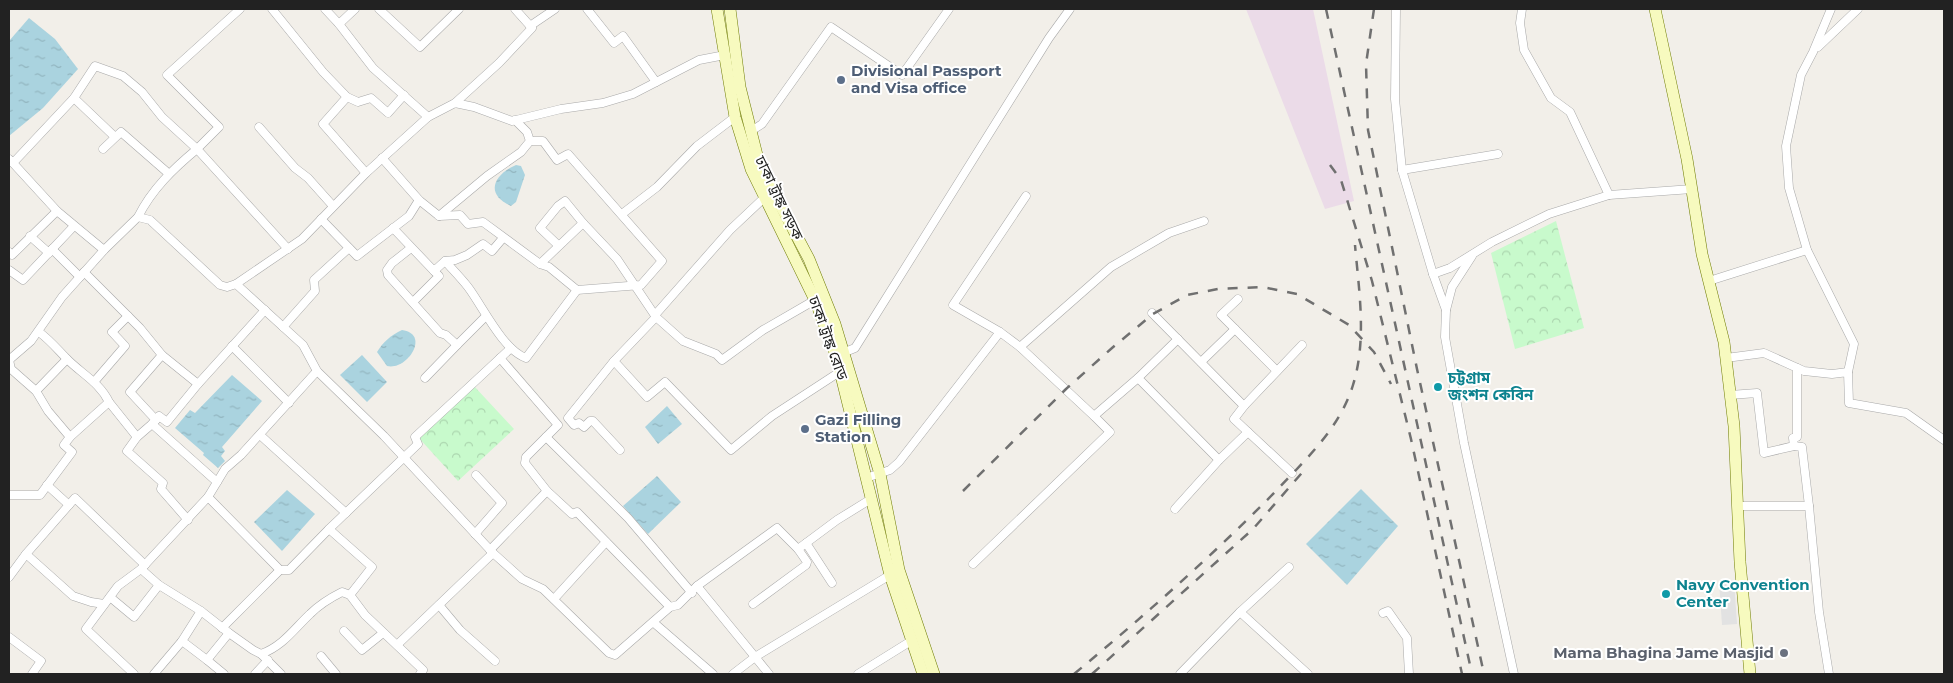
<svg xmlns="http://www.w3.org/2000/svg" width="1953" height="683" font-family="Montserrat,'Noto Sans Bengali',sans-serif">
  <style>
    .railway { fill: #ebdbe8 }
    .park { fill: url(#park-crowns) }
    .parking { fill: #e2e2e2 }
    .water { fill: url(#water-ripples) }
    .lines { fill: none; stroke-linecap: round; stroke-linejoin: round }
    .street-casing { stroke: #a9a9a9; stroke-width: 9 }
    .secondary-casing { stroke: #707d05; stroke-width: 12 }
    .street { stroke: #fff; stroke-width: 8 }
    .secondary { stroke: #f7fabf; stroke-width: 11 }
    .rail { stroke: #707070; stroke-width: 2.5; stroke-dasharray: 10 10; stroke-linecap: butt }
    .service-dot { fill: #5c6f8a; stroke: #fff; stroke-width: 2 }
    .culture-dot { fill: #0f9aa8; stroke: #fff; stroke-width: 2 }
    .worship-dot { fill: #6b7280; stroke: #fff; stroke-width: 2 }
    .labels { text-anchor: middle; stroke-width: 4; stroke-linejoin: round; paint-order: stroke }
    .service-label { font-size: 15px; font-weight: bold; fill: #4e5e75; stroke: #fff; text-anchor: start }
    .street-label { font-size: 15px; fill: #222; stroke: #fff }
    .culture-label { font-size: 15px; font-weight: bold; fill: #0d838f; stroke: #fff; text-anchor: start }
    .worship-label { font-size: 15px; font-weight: bold; fill: #5b616d; stroke: #fff; text-anchor: end }
  </style>
  <defs>
    <pattern id="park-crowns" width="20" height="18" patternUnits="userSpaceOnUse" patternTransform="scale(1.25)"><rect width="20" height="18" fill="#c8facc"/><path d="M2 6a3 3 0 1 1 6 0M12 15a3 3 0 1 1 6 0" fill="none" stroke="#acd6af"/></pattern>
    <pattern id="water-ripples" width="26" height="14" patternUnits="userSpaceOnUse" patternTransform="scale(1.25)"><rect width="26" height="14" fill="#aad3df"/><path d="M2 4q2-2 4 0t4 0M15 11q2-2 4 0t4 0" fill="none" stroke="#92b5bf"/></pattern>
  </defs>
  <rect width="100%" height="100%" fill="#f2efe9"/>
  <polygon class="railway" points="1246,9 1313,9 1354,201 1325,209"/>
  <g class="park">
    <polygon points="1556,221 1584,328 1515,349 1491,253"/>
    <polygon points="473,385 514,429 458,481 418,437"/>
  </g>
  <polygon class="parking" points="1734,580 1737,624 1722,625 1719,581"/>
  <g class="water">
    <polygon points="29,18 55,39 78,69 43,108 9,136 9,41"/>
    <path d="M516 165 521 166 525 175 516 202 511 206C484 194 494 174 516 165Z"/>
    <path d="M402 330C431 334 407 371 387 366L377 352C383 342 391 335 402 330Z"/>
    <polygon points="362,355 387,382 367,402 340,375"/>
    <polygon points="232,375 262,401 222,447 225,451 221,456 225,461 218,468 203,455 204,453 175,428 190,410 195,413"/>
    <polygon points="667,406 682,424 658,444 645,427"/>
    <polygon points="657,476 681,502 648,534 623,506"/>
    <polygon points="1361,489 1398,526 1347,585 1306,544"/>
    <polygon points="287,490 315,514 282,551 254,522"/>
  </g>
  <g class="lines">
    <g class="street-casing">
      <g id="street">
        <polyline points="240,9 167,75 219,127 197,149 288,249"/>
        <polyline points="272,9 323,72 347,97 358,102 371,98 388,113 404,95"/>
        <polyline points="325,9 339,24 355,9"/>
        <polyline points="379,9 420,47 459,9"/>
        <polyline points="587,9 614,43 623,36 656,82"/>
        <polyline points="1396,9 1395,99 1402,170"/>
        <polyline points="1831,9 1813,52 1801,75 1786,146 1789,188 1807,250 1854,344 1848,372"/>
        <polyline points="339,24 373,68 428,117"/>
        <polyline points="530,26 555,9"/>
        <polyline points="1818,47 1858,9"/>
        <polyline points="725,55 699,60 633,94 603,103 561,109 512,121 474,107 455,103 428,117 366,173 302,239 236,284 303,345 317,371 384,436 493,553 522,579 543,589 609,653 615,655 670,607 678,605 697,586 777,528 798,549 837,520 871,499"/>
        <polyline points="347,97 323,124 366,173"/>
        <polyline points="74,98 115,137"/>
        <polyline points="455,103 499,63 532,28 515,9"/>
        <polyline points="259,127 295,168 308,178 333,206"/>
        <polyline points="751,131 762,124 831,27 902,75 949,9"/>
        <polyline points="103,149 121,132 168,173"/>
        <polyline points="382,158 419,200 439,216 487,176 521,152 530,141 527,132 515,120"/>
        <path d="M9 159 13 163 74 98 95 66 123 76 142 92 162 117 197 149C173 169 152 189 138 217"/>
        <polyline points="13,163 57,211"/>
        <polyline points="1609,195 1692,189"/>
        <polyline points="1026,196 953,305 1000,332 1020,347 1094,416 1138,378"/>
        <polyline points="622,214 657,187 697,146 735,117"/>
        <polyline points="439,216 460,215 468,224 483,222 540,264 549,267 577,290 641,285 662,261 568,154 557,160 543,141 530,141"/>
        <polyline points="321,219 357,256 409,216 419,200"/>
        <polyline points="583,223 617,259 656,317 683,341 716,354 722,360 763,330 815,300"/>
        <polyline points="393,228 434,271 445,261 455,260 467,255 483,244 492,251 503,238"/>
        <polyline points="30,236 49,253"/>
        <polyline points="411,248 392,263 387,270 388,275 440,333 446,335 457,345 486,316"/>
        <polyline points="52,249 80,277"/>
        <polyline points="9,252 12,255 57,211 104,250"/>
        <path d="M445 261C453 270 461 278 468 287 483 307 503 350 526 358L577 290"/>
        <polyline points="540,264 583,223 565,201 558,206 540,228 559,246"/>
        <polyline points="9,270 23,280 74,226"/>
        <polyline points="84,272 140,328 162,355 198,384 167,422 159,416 152,424"/>
        <polyline points="1433,274 1402,170 1498,154"/>
        <polyline points="1709,281 1807,250"/>
        <polyline points="1238,299 1221,315 1277,371"/>
        <polyline points="413,302 439,276 434,271"/>
        <polyline points="1446,310 1452,287 1472,256"/>
        <polyline points="1152,313 1244,406 1234,419 1292,473"/>
        <polyline points="655,315 730,230 765,197"/>
        <polyline points="656,317 614,361 647,397 665,382 731,450 772,416 841,371"/>
        <polyline points="283,327 315,291 314,280 349,248"/>
        <path d="M39 332C51 341 57 349 67 359 82 374 100 383 109 402L70 437"/>
        <polyline points="1178,339 1138,378 1219,460"/>
        <polyline points="232,346 289,403"/>
        <polyline points="1020,347 1111,267 1169,233 1204,221"/>
        <polyline points="840,354 855,348 1049,38 1070,9"/>
        <polyline points="500,358 558,425 526,457 525,463 547,491 572,514 577,512 670,607"/>
        <polyline points="1726,358 1764,353 1804,371 1832,374 1848,372 1849,403 1906,413 1944,440"/>
        <polyline points="9,360 31,341 62,297 104,250 138,217 150,220 220,285 227,287 236,284"/>
        <polyline points="9,360 11,369 36,391 48,411 70,437 64,445 72,452 40,495 9,495"/>
        <polyline points="614,361 568,418 574,425 579,423 584,427 590,421 593,421 620,450"/>
        <polyline points="1201,362 1235,329"/>
        <polyline points="1797,368 1797,437 1793,438 1794,446 1802,447 1809,506"/>
        <path d="M317 371 241 455 225 469 208 497 141 569 159 585 201 611 229 633 253 650 261 654C283 646 294 629 310 614 319 605 330 598 342 592L350 595 365 615 423 670 420 674"/>
        <polyline points="425,378 457,345"/>
        <polyline points="94,382 125,346 112,332 128,316"/>
        <polyline points="198,384 265,310"/>
        <polyline points="36,391 67,359"/>
        <polyline points="1730,395 1757,393 1764,453 1794,446"/>
        <polyline points="109,402 137,437 127,451 163,483 161,489 188,520"/>
        <polyline points="1244,406 1302,345"/>
        <polyline points="156,420 130,392 162,355"/>
        <polyline points="260,435 346,513"/>
        <polyline points="137,437 152,424 217,482"/>
        <polyline points="546,437 628,518 692,593"/>
        <polyline points="866,478 890,470 899,462 1000,332"/>
        <polyline points="47,485 69,505"/>
        <polyline points="208,497 280,570 222,628"/>
        <polyline points="1738,506 1809,506 1819,612 1829,674"/>
        <polyline points="1175,509 1219,460 1248,432"/>
        <polyline points="329,529 418,444 415,437 511,348"/>
        <polyline points="475,534 502,503 476,475"/>
        <polyline points="806,543 832,583"/>
        <polyline points="490,550 547,491"/>
        <polyline points="26,554 75,498 145,565"/>
        <polyline points="973,564 1110,432 1094,416"/>
        <polyline points="280,570 289,570 329,529 372,567 350,595"/>
        <polyline points="9,577 26,554 73,596 91,602 104,604"/>
        <polyline points="697,586 769,674"/>
        <polyline points="110,597 134,617 159,585"/>
        <polyline points="554,599 606,542"/>
        <polyline points="753,604 806,565 807,562 798,549"/>
        <polyline points="439,605 460,630 495,661"/>
        <polyline points="201,611 182,641 207,660"/>
        <polyline points="1240,612 1289,567"/>
        <polyline points="1383,613 1388,611 1407,638 1409,674"/>
        <polyline points="653,622 713,674"/>
        <polyline points="344,631 362,650 383,633"/>
        <polyline points="9,637 41,661 32,674"/>
        <polyline points="397,645 493,553"/>
        <polyline points="261,654 281,674"/>
        <polyline points="321,656 336,674"/>
        <polyline points="134,674 86,629 118,586 141,569"/>
        <polyline points="154,674 182,641"/>
        <polyline points="224,674 207,660 229,633"/>
        <polyline points="255,674 268,660"/>
        <polyline points="733,674 755,657 890,575"/>
        <polyline points="858,674 911,641"/>
        <polyline points="1180,674 1240,612 1308,674"/>
        <polyline points="1514,674 1464,443 1445,337 1446,310 1433,274 1450,268 1492,242 1549,214 1609,195 1570,112 1551,98 1524,50 1520,23 1522,9"/>
      </g>
    </g>
    <g class="secondary-casing">
      <g id="secondary">
        <polyline points="717,9 735,117 751,169 815,300 836,355 890,575 923,674"/>
        <polyline points="730,9 740,87 760,167 809,259 835,324 880,474 899,570 934,674"/>
        <polyline points="1655,9 1687,159 1702,254 1724,342 1734,426 1740,562 1750,674"/>
      </g>
    </g>
    <use href="#street" class="street"/>
    <use href="#secondary" class="secondary"/>
    <g class="rail">
      <polyline points="1326,9 1472,674"/>
      <polyline points="1374,9 1366,64 1368,130 1417,369 1484,674"/>
      <polyline points="1330,165 1341,180 1372,281 1411,439 1462,674"/>
      <polyline points="963,491 1066,389 1112,348 1153,314 1187,295 1218,289 1262,287 1297,294 1349,325 1374,352 1391,384"/>
      <path d="M1074 674C1144 616 1212 556 1276 491 1306 459 1340 428 1353 385 1367 340 1359 291 1355 245"/>
      <polyline points="1092,674 1253,529 1307,467"/>
    </g>
  </g>
  <g class="service-dot">
    <circle cx="841" cy="80" r="5"/>
    <circle cx="805" cy="429" r="5"/>
  </g>
  <g class="culture-dot">
    <circle cx="1438" cy="387" r="5"/>
    <circle cx="1666" cy="594" r="5"/>
  </g>
  <circle class="worship-dot" cx="1784" cy="653" r="5"/>
  <g class="labels">
    <g class="service-label">
      <text x="851" y="76">Divisional Passport<tspan x="851" dy="17">and Visa office</tspan></text>
      <text x="815" y="425">Gazi Filling<tspan x="815" dy="17">Station</tspan></text>
    </g>
    <g class="street-label">
      <text transform="translate(779 198) rotate(64)" y="5">ঢাকা ট্রাঙ্ক সড়ক</text>
      <text transform="translate(828 338) rotate(70)" y="5">ঢাকা ট্রাঙ্ক রোড</text>
    </g>
    <g class="culture-label">
      <text x="1448" y="383">চট্টগ্রাম<tspan x="1448" dy="17">জংশন কেবিন</tspan></text>
      <text x="1676" y="590">Navy Convention<tspan x="1676" dy="17">Center</tspan></text>
    </g>
    <g class="worship-label">
      <text x="1774" y="658">Mama Bhagina Jame Masjid</text>
    </g>
  </g>
  <rect width="1953" height="683" fill="none" stroke="#222222" stroke-width="20"/>
</svg>
